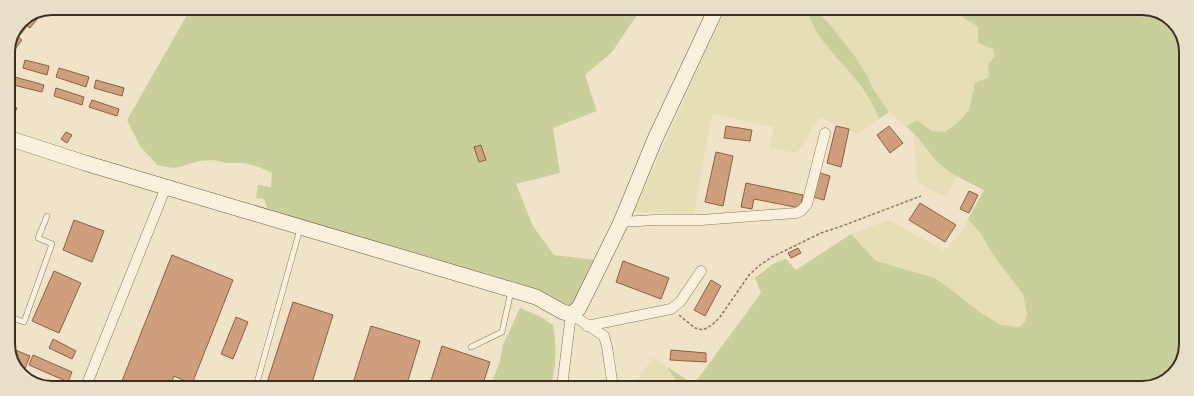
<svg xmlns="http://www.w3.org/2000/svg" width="1194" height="396" font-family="'Zilla Slab',serif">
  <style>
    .farmland { fill: #e6deb5 }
    .green { fill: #c9cf9b }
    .building { fill: #cf9f7d; stroke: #8d5f41 }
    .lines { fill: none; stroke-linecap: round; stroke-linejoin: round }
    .lane-casing { stroke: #8d765c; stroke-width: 6 }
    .street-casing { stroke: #8d765c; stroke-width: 11 }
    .secondary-casing { stroke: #6f573f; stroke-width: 16 }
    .path { stroke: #8d765c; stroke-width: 1.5; stroke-dasharray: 3 2; stroke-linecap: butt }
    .lane { stroke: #faf1dc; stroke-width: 5 }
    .street { stroke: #faf1dc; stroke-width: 10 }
    .secondary { stroke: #faf1dc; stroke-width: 15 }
    .rim { fill: none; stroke: #3d2e20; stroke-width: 2 }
  </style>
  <rect width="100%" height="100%" fill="#f0e4c8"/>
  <g class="farmland">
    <polygon points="727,9 806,10 820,36 859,85 875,108 879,119 857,134 820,117 797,153 769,148 774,127 712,114 694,213 634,212 709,45"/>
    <polygon points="821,10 952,10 978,27 978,43 993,48 995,56 988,64 989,78 975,83 969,109 956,124 943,132 932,131 917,120 906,126 889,112 874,89 868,77 839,36 822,17"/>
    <polygon points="913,132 927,151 944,167 958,176 945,197 917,182"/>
    <polygon points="968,219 980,233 996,259 1023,294 1027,314 1025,322 1019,327 1001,325 981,313 948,287 935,278 876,261 851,234 889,220 944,251 963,229"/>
    <polygon points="653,358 667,367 680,387 632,387"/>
  </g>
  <g class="green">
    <polygon points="191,8 641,9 612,52 585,75 597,111 553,128 560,173 516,184 533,226 554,255 597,260 578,301 569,305 535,292 296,223 295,217 267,208 264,199 256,198 258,185 271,187 272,173 259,167 244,163 226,163 214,160 199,161 179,167 173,168 157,165 140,146 127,120"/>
    <path d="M806 10H821L822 17 831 26 856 58 868 77 874 90 889 112 879 119C868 87 840 64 820 37 815 29 811 19 806 10Z"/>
    <path d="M952 10H1156L1177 25 1186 49 1184 358 1169 379 1143 388 680 387 667 367 694 384 761 293 755 278 773 264 786 259 796 270 851 234 876 261 935 278 948 287 981 313 1001 325 1019 327 1025 322 1027 314 1023 294 996 259 980 233 968 219 984 190C971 183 955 177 943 167 929 155 920 138 906 126L917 120 932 131 944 132 956 124 969 110 975 83 989 77 988 64 995 56 993 49 978 43V27Z"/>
    <path d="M520 308 539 316 553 325C557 348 556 364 551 387H490L500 361 503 345Z"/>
  </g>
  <g class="building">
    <polygon points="76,8 88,8 84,16 74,11"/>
    <polygon points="40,13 41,14 30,28 27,26 21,34 16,31 26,19"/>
    <polygon points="15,34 22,40 8,58 8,49"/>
    <polygon points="25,60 49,66 47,75 23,68"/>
    <polygon points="59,68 89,77 86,87 56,77"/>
    <polygon points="15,77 44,85 42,92 13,85"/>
    <polygon points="96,80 124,88 122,96 94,88"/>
    <polygon points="56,88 84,97 82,105 54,96"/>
    <polygon points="92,100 119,109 117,116 89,107"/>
    <polygon points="8,104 17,108 11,121 8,120"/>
    <polygon points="726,126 752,130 750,141 724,138"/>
    <polygon points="836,126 849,129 841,167 827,163"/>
    <polygon points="889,126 903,143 890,153 877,135"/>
    <polygon points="66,132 72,135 67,143 61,139"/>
    <polygon points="481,145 486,160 479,162 474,147"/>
    <polygon points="716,152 733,156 723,206 705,202"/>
    <polygon points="820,173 830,176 824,200 813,197"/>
    <polygon points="746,183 803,195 800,208 754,199 752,209 741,207"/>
    <polygon points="969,191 978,195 969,213 960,209"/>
    <polygon points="920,203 956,225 945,242 909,220"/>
    <polygon points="74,220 104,231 92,262 63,250"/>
    <polygon points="798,248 801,253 791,258 788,253"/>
    <polygon points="172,255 233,280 192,384 174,376 170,386 120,386"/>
    <polygon points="623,261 669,278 661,299 616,282"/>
    <polygon points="54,271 81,283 59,333 32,321"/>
    <polygon points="711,280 721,286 705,316 694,310"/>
    <polygon points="293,302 333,315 311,386 266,386"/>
    <polygon points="236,317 248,322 233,359 221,354"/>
    <polygon points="371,326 420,341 406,387 352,386"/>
    <polygon points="53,339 76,351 72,359 49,348"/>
    <polygon points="442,346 490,362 482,387 429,387"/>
    <polygon points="8,347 30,356 24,371 16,367"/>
    <polygon points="671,350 706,353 706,362 670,360"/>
    <polygon points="33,355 72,372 68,382 29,365"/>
  </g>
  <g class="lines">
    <g class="lane-casing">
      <g id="lane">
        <polyline points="8,316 24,322 52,244 38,238 47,216"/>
        <polyline points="471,347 502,332 511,291"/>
        <polyline points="256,386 300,229"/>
      </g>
    </g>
    <g class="street-casing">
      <g id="street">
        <polyline points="621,222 655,220 701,220 796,213 801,211 807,204 825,133"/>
        <polyline points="587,326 671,309 680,302 701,271"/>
        <polyline points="86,386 166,187"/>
        <polyline points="562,387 571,314 604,336 607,347 613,387"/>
      </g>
    </g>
    <g class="secondary-casing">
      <polyline id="secondary" points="8,138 85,163 536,297 563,312 571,314 579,308 621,222 655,139 716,9"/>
    </g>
    <polyline class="path" points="679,315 695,328 703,330 712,325 720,317 749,275 760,265 772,257 821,233 842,226 921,196"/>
    <use href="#lane" class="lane"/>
    <use href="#street" class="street"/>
    <use href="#secondary" class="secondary"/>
  </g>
  <path d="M0 0H1194V396H0ZM52 15H1142A37 37 0 0 1 1179 52V344A37 37 0 0 1 1142 381H52A37 37 0 0 1 15 344V52A37 37 0 0 1 52 15Z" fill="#e8dfc9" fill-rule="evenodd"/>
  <path class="rim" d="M52 15H1142A37 37 0 0 1 1179 52V344A37 37 0 0 1 1142 381H52A37 37 0 0 1 15 344V52A37 37 0 0 1 52 15Z"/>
</svg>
